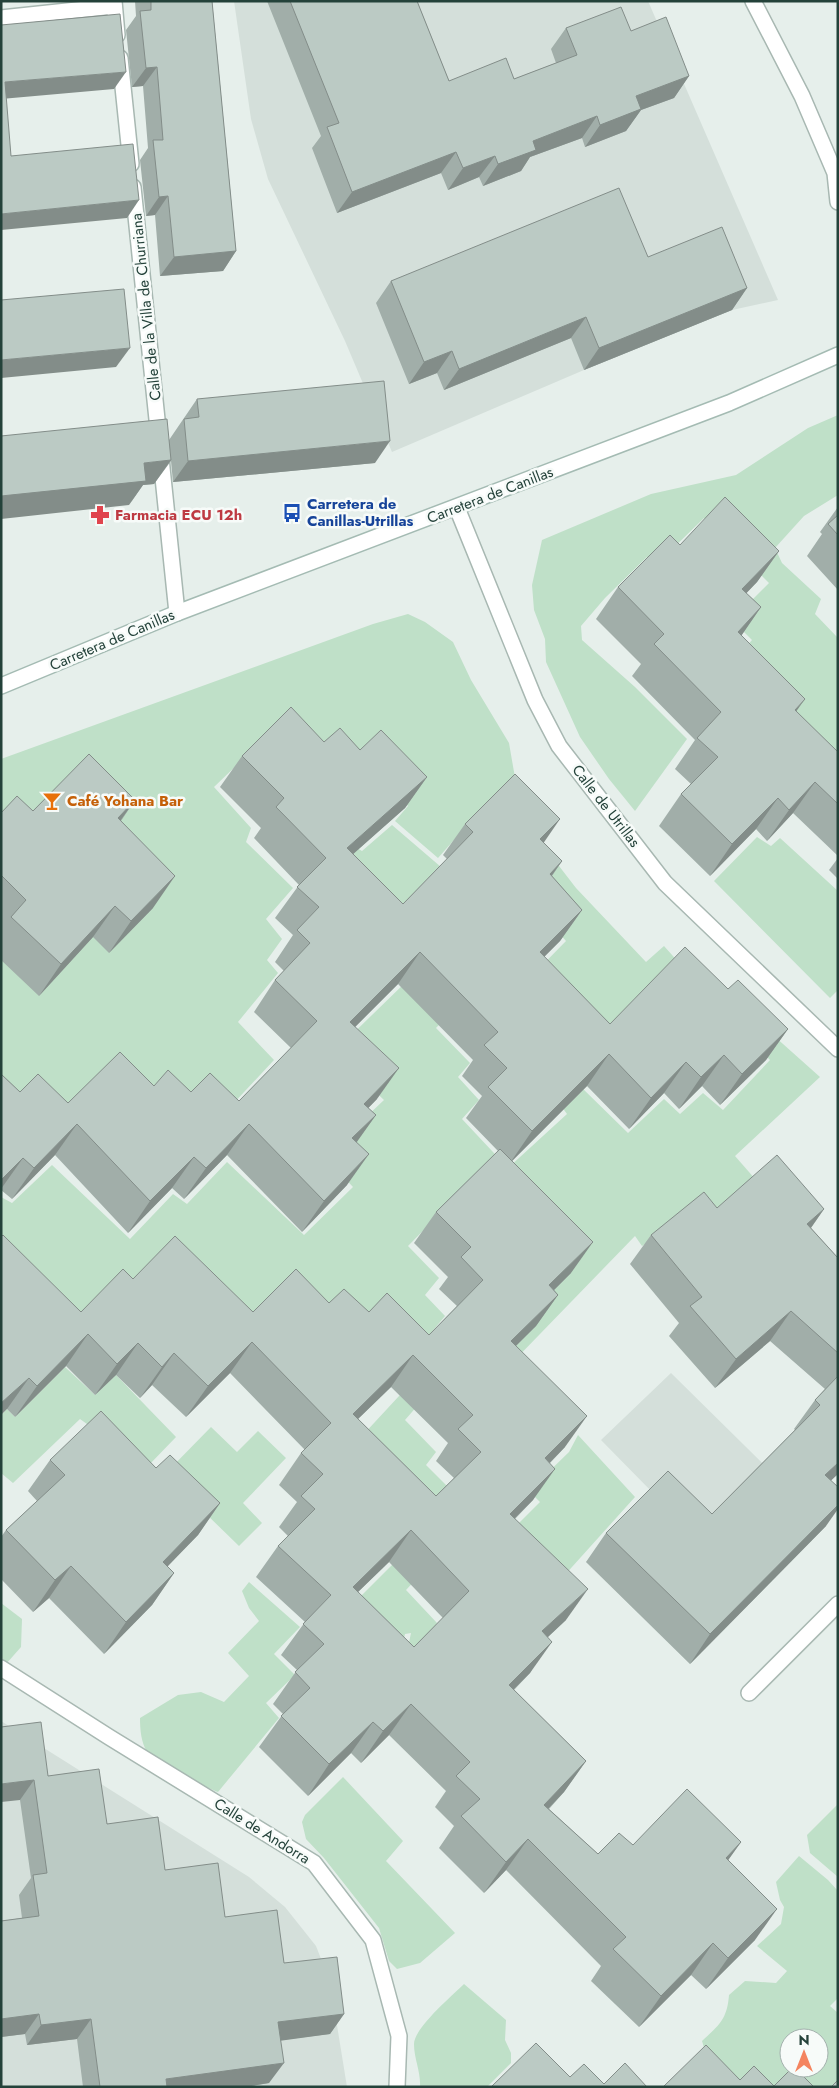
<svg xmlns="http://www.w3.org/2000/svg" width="839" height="2088" font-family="Jost,sans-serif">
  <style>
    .built { fill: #d4dfda }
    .green { fill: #bfe0c8; fill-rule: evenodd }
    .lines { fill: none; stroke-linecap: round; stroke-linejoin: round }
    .lane-casing { stroke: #a8b8b2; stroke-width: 18 }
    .street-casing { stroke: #a8b8b2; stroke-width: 18 }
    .secondary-casing { stroke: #a4bbb3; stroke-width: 18 }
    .lane { stroke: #fff; stroke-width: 15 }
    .street { stroke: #fff; stroke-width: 15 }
    .secondary { stroke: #fff; stroke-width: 15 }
    .wall { fill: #a1aea9; fill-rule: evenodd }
    .shaded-wall { fill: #838d89 }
    .building { fill: #bbcac4; stroke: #838d89; fill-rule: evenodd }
    .labels { text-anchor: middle; stroke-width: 5; stroke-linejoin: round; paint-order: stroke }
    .street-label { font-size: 15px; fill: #24423a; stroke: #f7fbf9 }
    .transit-label { font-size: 15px; font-weight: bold; fill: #164399; stroke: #f7fbf9; text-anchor: start }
    .health-label { font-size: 15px; font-weight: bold; fill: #be3a42; stroke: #f7fbf9; text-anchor: start }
    .food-label { font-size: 15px; font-weight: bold; fill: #c56008; stroke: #f7fbf9; text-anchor: start }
  </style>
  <rect width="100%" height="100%" fill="#e6efeb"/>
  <g class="built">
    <polygon points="234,1 648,1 778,300 732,310 584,370 392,452 345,341 268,179 251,119"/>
    <polygon points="671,1373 826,1526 690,1664 586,1562 654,1494 601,1440"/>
    <polygon points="1,1721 249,1877 285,1907 316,1946 330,1982 347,2087 1,2087"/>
  </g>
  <g class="green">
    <polygon points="838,415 838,495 804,516 775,548 782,563 821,599 815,614 838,638 838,762 728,667 752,640 732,620 769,583 704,518 658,563 647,557 605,598 581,626 582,640 635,687 687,739 635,811 609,779 580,737 546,662 545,639 534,610 532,585 542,540 651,494 736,475 808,428"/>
    <polygon points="408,614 425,622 453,642 471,680 509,743 522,818 576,888 646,962 664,946 706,993 716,984 820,1077 735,1156 756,1180 698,1232 682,1217 642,1246 635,1236 506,1369 461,1192 408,1246 439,1278 425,1295 445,1316 425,1340 223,1345 59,1339 1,1282 1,1197 12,1203 52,1165 130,1239 173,1194 187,1204 227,1162 304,1235 353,1187 337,1170 347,1135 384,1100 334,1052 410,978 325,873 350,844 362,851 392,825 441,867 486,976 436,1028 470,1063 458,1077 479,1100 462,1119 508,1168 567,1114 559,1103 579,1085 628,1133 664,1099 680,1114 703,1093 723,1110 770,1060 717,1007 610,1027 514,994 566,941 535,906 492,797 438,858 395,821 408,806 360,757 268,735 214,787 251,828 246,842 293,888 266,919 282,939 267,960 278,973 238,1022 274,1060 217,1121 47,1125 1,1111 1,759 373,624"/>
    <polygon points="757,837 771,846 780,838 838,891 838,990 830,998 714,881"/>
    <polygon points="65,1367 95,1395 116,1375 176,1437 147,1467 80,1419 13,1483 1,1473 1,1415 7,1409 15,1417"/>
    <polygon points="412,1382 425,1397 405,1420 436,1452 426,1465 448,1487 457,1535 406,1590 437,1623 428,1639 405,1662 411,1633 405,1634 400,1657 360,1597 416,1541 362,1436"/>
    <polygon points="211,1427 237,1452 258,1431 286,1458 243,1503 262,1523 239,1546 165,1474"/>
    <polygon points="578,1435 635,1497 563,1577 498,1544 540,1502 529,1491 569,1452"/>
    <path d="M249 1582 300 1627 274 1654 295 1675 266 1703 279 1718 218 1792C206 1788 152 1760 147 1752 141 1742 140 1729 140 1718L178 1695 201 1692 224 1702 249 1676 228 1653 259 1621 249 1608 242 1591Z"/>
    <polygon points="1,1603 22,1619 21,1647 6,1664 1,1660"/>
    <polygon points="343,1777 403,1841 386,1861 455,1933 420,1963 397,1969 389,1961 379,1928 324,1858 306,1839 302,1822 305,1815"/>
    <polygon points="838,1804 838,1877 810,1853 807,1835"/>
    <path d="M799 1856 828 1880 838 1891V1998L830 2006 838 2013V2080L831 2087H716L702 2041C719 2025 727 2020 729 1995L745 1981 776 1983 787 1971 757 1946 781 1924 784 1907 780 1900 776 1882ZM789 2038H819V2068H789Z"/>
    <path d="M464 1984 506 2020 505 2040 511 2053V2063L487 2087H420C421 2072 414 2059 414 2044 414 2028 452 1996 464 1984Z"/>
  </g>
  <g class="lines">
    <g class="lane-casing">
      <polyline id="lane" points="753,1 802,96 835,173 838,202"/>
    </g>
    <g class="street-casing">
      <g id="street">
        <polyline points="114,1 117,35"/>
        <polyline points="1,18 114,6"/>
        <polyline points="120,58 131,164"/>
        <polyline points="133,187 177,613"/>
        <polyline points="457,508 535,700 559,746 665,883 838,1049"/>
        <polyline points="1,1668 109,1737 314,1863 373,1940 399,2036 397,2087"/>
        <polyline points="749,1693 838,1604"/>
      </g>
    </g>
    <g class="secondary-casing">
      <polyline id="secondary" points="1,686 177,613 729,403 838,355"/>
    </g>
    <use href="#lane" class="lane"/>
    <use href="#street" class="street"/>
    <use href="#secondary" class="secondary"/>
  </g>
  <g class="wall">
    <polygon points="135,1 212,1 236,251 223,271 160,276 155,215 146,216 140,160 148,148 143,86 132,87 126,30 136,16"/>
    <polygon points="267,1 417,1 449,81 514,79 556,63 551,49 566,28 631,31 689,76 674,98 641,110 626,131 585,147 582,138 530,157 521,171 483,186 479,177 448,190 441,173 337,213 312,148 321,136"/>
    <polygon points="648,257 747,288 732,310 584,370 571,338 444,390 437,373 409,384 376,303 391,281"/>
    <polygon points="197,399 375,463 173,482 171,461 154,484 143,485 129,505 169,440"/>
    <polygon points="838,507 838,590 807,556 822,534 820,532"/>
    <polygon points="680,545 779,551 757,582 746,593 761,607 741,636 796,712 838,752 838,856 793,813 767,841 756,829 710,876 659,826 681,794 691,784 675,769 695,740 632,676 641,664 596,619 618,587"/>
    <path d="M324 742 360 750 427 777 405 808 353 854 403 904 447 859 443 855 465 824 544 843 562 861 552 876 582 910 560 941 544 957 610 1024 728 989 788 1029 766 1060 720 1105 702 1086 679 1109 664 1093 629 1129 587 1086 512 1161 571 1273 554 1290 558 1295 536 1326 516 1346 565 1447 550 1463 533 1500 515 1519 566 1620 548 1637 530 1673 514 1690 586 1761 564 1792 549 1809 598 1854 633 1845 741 1842 728 1860 755 1940 706 1989 691 1975 639 2027 591 1981 601 1966 506 1870 484 1893 439 1848 454 1826 435 1807 446 1791 389 1735 361 1763 351 1753 308 1796 259 1747 283 1714 273 1704 297 1670 281 1655 305 1622 256 1577 278 1546 288 1536 279 1527 297 1502 279 1485 301 1453 305 1450 230 1373 186 1417 152 1385 140 1398 116 1375 95 1395 66 1366 15 1417 7 1409 1 1237 81 1312 133 1279 253 1312 329 1303 369 1312 429 1335 457 1306 439 1289 448 1277 414 1243 436 1212 498 1151 466 1118 482 1096 462 1076 473 1060 398 984 355 1027 377 1099 368 1108 376 1115 356 1142 347 1185 302 1232 227 1155 184 1199 172 1188 128 1233 55 1155 12 1199 1 1190V1074L20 1092 68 1103 154 1086 239 1101 291 1048 254 1012 275 980 284 971 275 962 293 935 275 918 299 885 254 838 261 828 220 787 242 756ZM391 1387 448 1443 436 1461 454 1478 436 1496 358 1419ZM389 1562 443 1618 414 1647 358 1592Z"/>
    <polygon points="135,800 121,821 153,908 109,953 93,937 39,996 1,960 1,931 2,929 1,928 1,813 33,811"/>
    <polygon points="838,858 838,879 829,870"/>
    <polygon points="717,1208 824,1209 811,1228 838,1258 838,1474 830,1480 826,1526 690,1664 586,1562 606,1533 712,1514 795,1430 794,1429 815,1400 825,1389 770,1341 715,1388 669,1336 679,1323 630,1264 651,1235"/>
    <polygon points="50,1460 156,1468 220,1503 198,1535 167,1566 174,1573 152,1605 104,1654 49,1598 33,1612 1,1579 1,1537 6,1530 37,1501 28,1491"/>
    <polygon points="1,1727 48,1776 165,1870 284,1963 344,2014 330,2034 281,2040 269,2083 245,2087 83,2087 77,2039 27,2045 25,2034 1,2037 1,1921 22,1918 19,1895 31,1878 20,1800"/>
  </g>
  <g class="shaded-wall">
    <polygon points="157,67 143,86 132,87 146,68"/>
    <polygon points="126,72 114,89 1,99 5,82"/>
    <polygon points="689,76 674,98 641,110 626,131 585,147 600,125 636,96"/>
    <polygon points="597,116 582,138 530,157 521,171 483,186 498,164 533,141"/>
    <polygon points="456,152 441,173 337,213 352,192"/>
    <polygon points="495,156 479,177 448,190 463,168"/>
    <polygon points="168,196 155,215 146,216 159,197"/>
    <polygon points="139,200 127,218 1,230 1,214"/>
    <polygon points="236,251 223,271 160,276 174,257"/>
    <polygon points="747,288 732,310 584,370 599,348"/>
    <polygon points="586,317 571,338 444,390 459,369"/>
    <polygon points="130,348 116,367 1,378 1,360"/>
    <polygon points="452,351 437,373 409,384 424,362"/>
    <polygon points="390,441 375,463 173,482 188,461"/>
    <polygon points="171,460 154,484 143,485 129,505 1,519 1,496 144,463"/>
    <polygon points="779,551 757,582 720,621 742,589"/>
    <polygon points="761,607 739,639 738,632"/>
    <polygon points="805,699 783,730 795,710"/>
    <polygon points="427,777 405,808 325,879 347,848"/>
    <polygon points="815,782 793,813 767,841 789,810"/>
    <polygon points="778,798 756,829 710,876 732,844"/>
    <polygon points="135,800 113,831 118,818"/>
    <polygon points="560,819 538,851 540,839"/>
    <polygon points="562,861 540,892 550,874"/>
    <polygon points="175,876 153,908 109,953 131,921"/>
    <polygon points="115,906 93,937 39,996 61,964"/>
    <polygon points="582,910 560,941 518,983 540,952"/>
    <polygon points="420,952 398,984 328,1054 350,1022"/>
    <polygon points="788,1029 766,1060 720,1105 742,1074"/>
    <polygon points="609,1054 587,1086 510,1163 532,1131"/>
    <polygon points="724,1055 702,1086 679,1109 701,1077"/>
    <polygon points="686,1062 664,1093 629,1129 651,1098"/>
    <polygon points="399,1068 377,1099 342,1135 364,1104"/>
    <polygon points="376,1115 354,1146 352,1138"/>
    <polygon points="77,1124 55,1155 12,1199 34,1168"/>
    <polygon points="249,1124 227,1155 184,1199 206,1168"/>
    <polygon points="369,1154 347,1185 302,1232 324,1201"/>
    <polygon points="194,1157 172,1188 128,1233 150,1201"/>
    <polygon points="23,1158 1,1189 1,1180"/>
    <polygon points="824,1209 803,1239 807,1224"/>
    <polygon points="593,1242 571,1273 527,1317 549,1285"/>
    <polygon points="558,1295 536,1326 489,1372 511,1341"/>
    <polygon points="791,1311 770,1341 715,1388 736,1359"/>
    <polygon points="88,1334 66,1366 15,1417 37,1386"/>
    <polygon points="252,1342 230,1373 186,1417 208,1386"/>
    <polygon points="138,1343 116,1375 95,1395 117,1364"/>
    <polygon points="174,1353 152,1385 140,1398 162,1367"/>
    <polygon points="413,1355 391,1387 331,1445 353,1414"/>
    <polygon points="29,1378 7,1409 1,1415 1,1403"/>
    <polygon points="587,1416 565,1447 523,1490 545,1458"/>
    <polygon points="838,1463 838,1474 805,1505 825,1475"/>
    <polygon points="555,1469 533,1500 488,1545 510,1514"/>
    <polygon points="220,1503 198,1535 141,1594 163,1562"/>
    <polygon points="838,1505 838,1509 826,1526 690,1664 710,1634"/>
    <polygon points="411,1530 389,1562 331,1618 353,1587"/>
    <polygon points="71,1566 49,1598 33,1612 55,1580"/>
    <polygon points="174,1573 152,1605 104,1654 126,1622"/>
    <polygon points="588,1589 566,1620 520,1663 542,1631"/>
    <polygon points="552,1642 530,1673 487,1716 509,1685"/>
    <polygon points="411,1704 389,1735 361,1763 383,1731"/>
    <polygon points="373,1722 351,1753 308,1796 329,1764"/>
    <polygon points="586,1761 564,1792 522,1836 544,1805"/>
    <polygon points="34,1780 20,1800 1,1802 1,1784"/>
    <polygon points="528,1839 506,1870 484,1893 506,1862"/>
    <polygon points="741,1842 719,1873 726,1858"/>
    <polygon points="777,1909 755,1940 706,1989 728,1958"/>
    <polygon points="713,1943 691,1975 639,2027 661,1996"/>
    <polygon points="39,2014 25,2034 1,2037 1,2019"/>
    <polygon points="344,2014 330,2034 264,2043 278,2022"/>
    <polygon points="91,2019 77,2039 27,2045 41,2025"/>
    <polygon points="284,2063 269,2083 245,2087 161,2087 166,2079"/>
  </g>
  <g class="building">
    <polygon points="151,1 212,1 236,251 174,257 168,196 159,197 153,140 163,140 157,67 146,68 140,11 151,10"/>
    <polygon points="290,1 417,1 449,81 506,58 514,79 577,55 566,28 621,7 631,31 666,17 689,76 636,96 641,109 600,125 597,116 533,141 536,150 498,164 495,156 463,168 456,152 352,192 327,127 339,123"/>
    <polygon points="120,14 126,72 5,82 11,156 133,144 139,200 1,214 1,25"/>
    <polygon points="619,188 648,257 722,227 747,288 599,348 586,317 459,369 452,351 424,362 391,281"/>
    <polygon points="124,289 130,348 1,360 1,300"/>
    <polygon points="384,381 390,441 188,461 184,419 199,417 197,399"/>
    <polygon points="167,419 171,460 144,463 146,481 1,496 1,436"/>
    <polygon points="725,497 779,551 742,589 761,607 738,632 805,699 795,710 838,752 838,804 815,782 789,810 778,798 732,844 681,794 718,757 697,738 721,712 654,644 664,634 618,587 670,535 680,545"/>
    <polygon points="838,515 838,535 828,524"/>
    <polygon points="291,707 324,742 340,728 360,750 381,730 427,777 347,848 403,904 473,832 465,824 515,774 560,819 540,839 562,861 550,874 582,910 540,952 610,1024 685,947 728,989 738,980 788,1029 742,1074 724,1055 701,1077 686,1062 651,1098 609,1054 532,1131 488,1087 507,1068 484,1045 498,1032 420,952 350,1022 399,1068 364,1104 376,1115 352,1138 369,1154 324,1201 249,1124 206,1168 194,1157 150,1201 77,1124 34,1168 23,1158 1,1180 1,1074 20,1092 38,1074 68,1103 120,1052 154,1086 168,1070 191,1092 210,1073 239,1101 317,1021 275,980 310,943 297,930 319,907 297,887 326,858 276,807 284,798 242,756"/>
    <polygon points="89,754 135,800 118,818 175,876 131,921 115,906 61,964 11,917 26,900 1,875 1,813 17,796 33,811"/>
    <path d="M500 1149 593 1242 549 1285 558 1295 511 1341 587 1416 545 1458 555 1469 510 1514 588 1589 542 1631 552 1642 509 1685 586 1761 544 1805 598 1854 619 1833 633 1845 687 1789 741 1842 726 1858 777 1909 728 1958 713 1943 661 1996 613 1949 626 1937 528 1839 506 1862 461 1816 480 1799 456 1776 470 1762 411 1704 383 1731 373 1722 329 1764 281 1716 310 1688 295 1672 324 1644 303 1624 331 1595 278 1546 315 1509 301 1496 323 1474 301 1453 331 1423 252 1342 208 1386 174 1353 162 1367 138 1343 117 1364 88 1334 37 1386 29 1378 1 1403V1237L3 1235 81 1312 123 1269 133 1279 175 1236 253 1312 296 1269 329 1303 344 1289 369 1312 387 1293 429 1335 483 1280 461 1257 471 1247 436 1212ZM413 1355 473 1415 458 1429 481 1452 436 1496 353 1414ZM411 1530 469 1591 414 1647 353 1587Z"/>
    <polygon points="777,1155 824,1209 807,1224 838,1258 838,1353 791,1311 736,1359 690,1306 702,1297 651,1235 704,1192 717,1208"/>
    <polygon points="838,1376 838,1463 825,1475 838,1487 838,1505 710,1634 606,1533 668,1471 712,1514 820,1405 815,1400"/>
    <polygon points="101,1411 156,1468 170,1455 220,1503 163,1562 174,1573 126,1622 71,1566 55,1580 6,1530 65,1475 50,1460"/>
    <polygon points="41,1722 48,1776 99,1769 107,1824 158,1817 165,1870 218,1863 225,1917 277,1910 284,1963 337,1957 344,2014 278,2022 284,2063 166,2079 167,2087 100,2087 91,2019 41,2025 39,2014 1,2019 1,1921 39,1916 33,1875 47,1873 34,1780 1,1784 1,1727"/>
    <polygon points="536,2043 570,2077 584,2064 604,2084 625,2063 647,2087 491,2087"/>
    <polygon points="706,2045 740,2080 754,2066 774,2086 792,2068 795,2068 814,2087 663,2087"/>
    <polygon points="838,2080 838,2087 831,2087"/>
  </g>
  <defs>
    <g id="bus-bare" transform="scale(1.5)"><path d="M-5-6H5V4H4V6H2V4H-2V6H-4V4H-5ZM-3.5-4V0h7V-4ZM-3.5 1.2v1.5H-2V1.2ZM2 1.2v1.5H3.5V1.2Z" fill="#1a4fb4" stroke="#f7fbf9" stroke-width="2.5" paint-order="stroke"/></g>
    <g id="pharmacy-bare" transform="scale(1.5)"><path d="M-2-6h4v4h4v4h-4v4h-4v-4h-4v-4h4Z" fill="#e0444e" stroke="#f7fbf9" stroke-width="2.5" paint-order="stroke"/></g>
    <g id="bar-bare" transform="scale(1.5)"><path d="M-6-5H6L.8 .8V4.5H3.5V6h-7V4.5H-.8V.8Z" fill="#e8710a" stroke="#f7fbf9" stroke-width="2.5" paint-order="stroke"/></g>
  </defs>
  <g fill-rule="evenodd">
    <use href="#bus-bare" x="292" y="513"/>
    <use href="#pharmacy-bare" x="100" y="515"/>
    <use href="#bar-bare" x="52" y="801"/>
  </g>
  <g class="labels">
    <g class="street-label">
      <text transform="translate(146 307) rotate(-96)" y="5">Calle de la Villa de Churriana</text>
      <text transform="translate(490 495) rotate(-21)" y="5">Carretera de Canillas</text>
      <text transform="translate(112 640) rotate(-23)" y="5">Carretera de Canillas</text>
      <text transform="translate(606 806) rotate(52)" y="5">Calle de Utrillas</text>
      <text transform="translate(262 1831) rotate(32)" y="5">Calle de Andorra</text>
    </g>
    <g class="transit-label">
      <text x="307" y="509">Carretera de<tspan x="307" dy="17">Canillas-Utrillas</tspan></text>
    </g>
    <g class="health-label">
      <text x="115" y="520">Farmacia ECU 12h</text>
    </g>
    <g class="food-label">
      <text x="67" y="806">Café Yohana Bar</text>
    </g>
  </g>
  <rect width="839" height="2088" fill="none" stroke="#24423a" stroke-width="5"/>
  <g transform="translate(804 2053)"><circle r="24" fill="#f7fbf9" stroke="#a3b1ad"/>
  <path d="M0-4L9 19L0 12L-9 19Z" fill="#f4845f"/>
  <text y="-8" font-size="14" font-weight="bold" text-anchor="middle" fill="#24423a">N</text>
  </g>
</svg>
